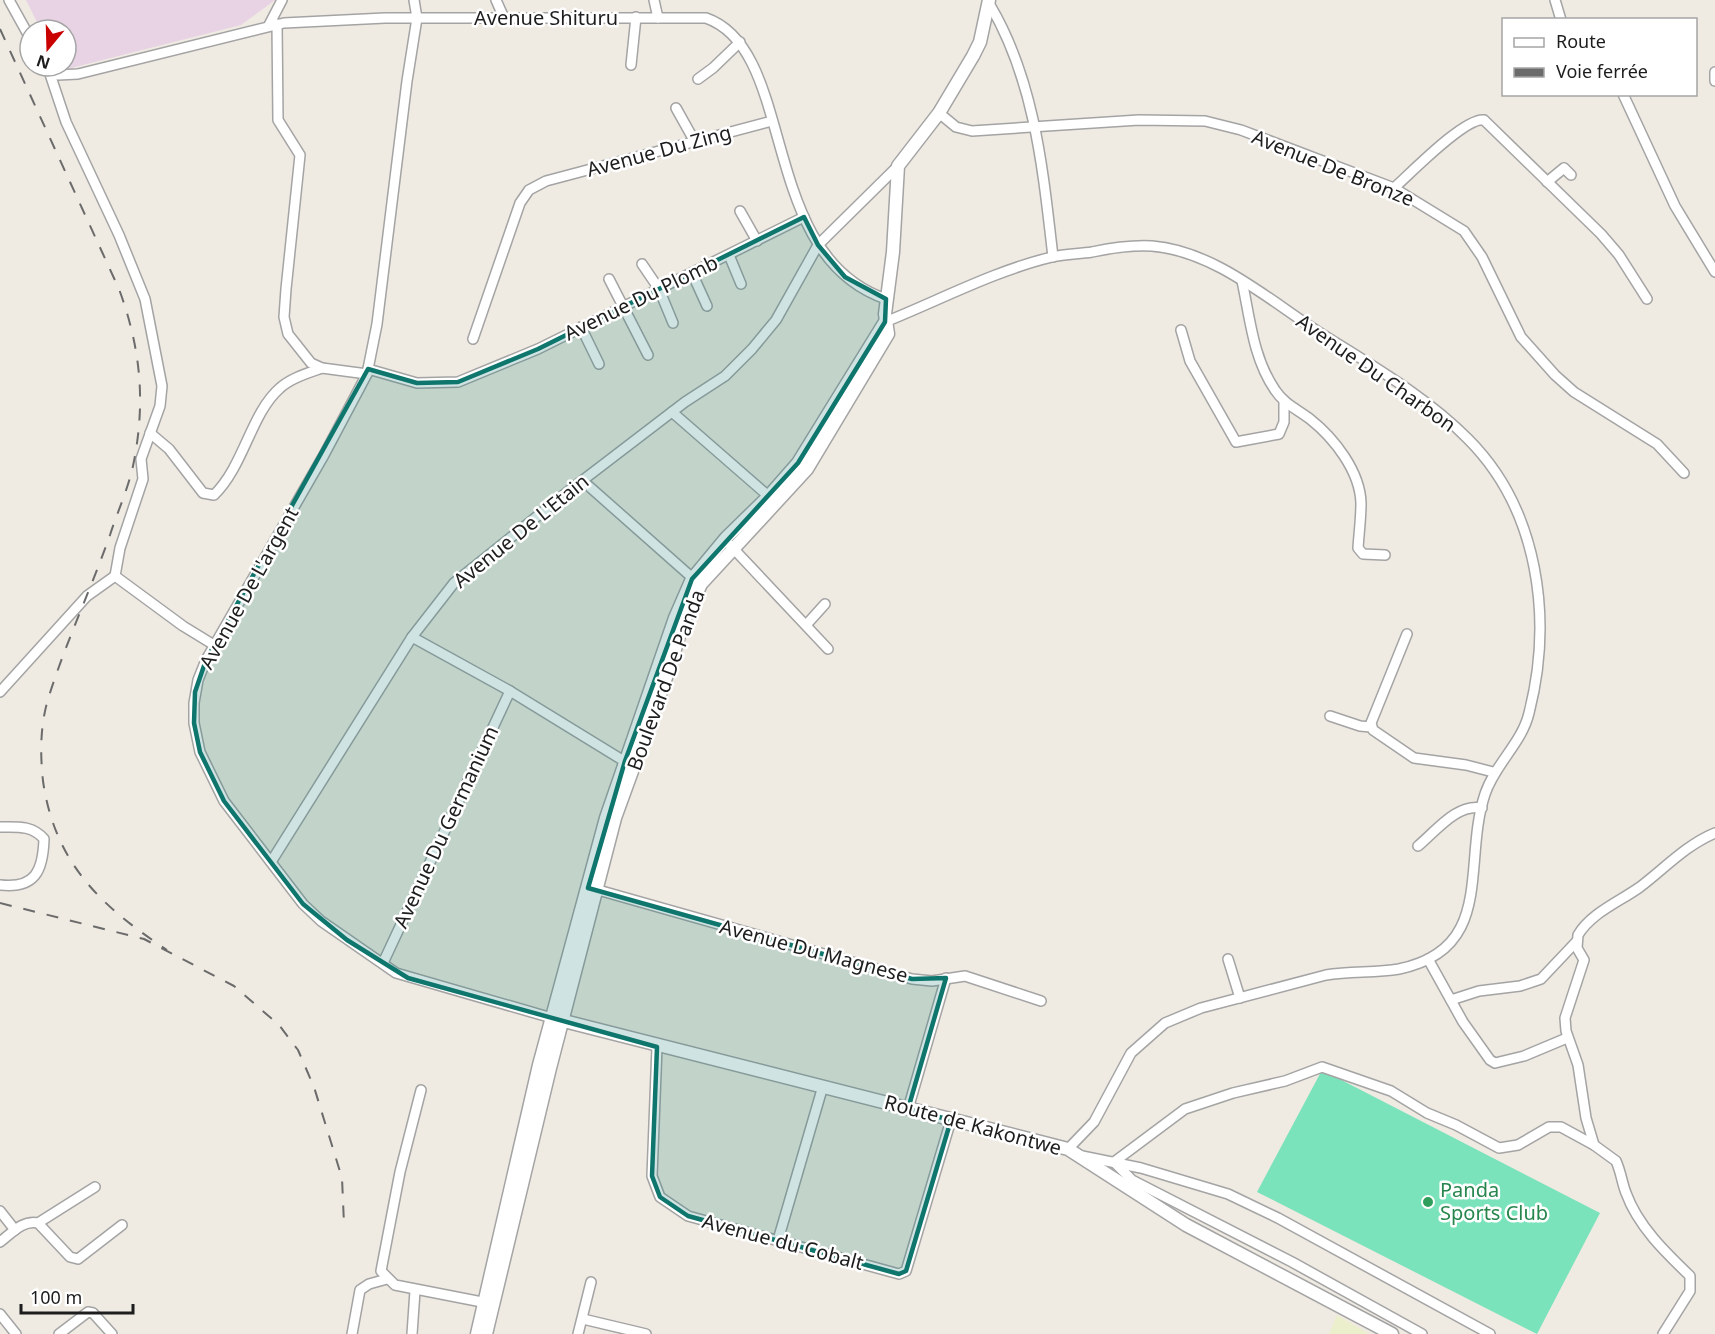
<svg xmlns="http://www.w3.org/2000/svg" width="1715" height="1334" font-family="'Noto Sans',sans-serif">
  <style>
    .industrial { fill: #e8d3e4 }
    .farmland { fill: #ecefcb }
    .pitch { fill: #7be3bb }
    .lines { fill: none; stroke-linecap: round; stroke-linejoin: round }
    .minor-casing { stroke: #a4a4a4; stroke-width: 12 }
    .tertiary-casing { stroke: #a4a4a4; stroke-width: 15 }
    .minor { stroke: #fff; stroke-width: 9 }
    .tertiary { stroke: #fff; stroke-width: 12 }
    .rail { stroke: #6b6b6b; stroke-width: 2; stroke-dasharray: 12 12; stroke-linecap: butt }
    .marked { fill: #0f766e; fill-opacity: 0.2; stroke: #0f766e; stroke-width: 4.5; stroke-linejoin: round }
    .leisure-dot { fill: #2e9e5b; stroke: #fff; stroke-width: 2 }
    .labels { text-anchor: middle; stroke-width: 5; stroke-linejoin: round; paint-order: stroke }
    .street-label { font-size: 20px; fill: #1d1d1d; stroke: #fff }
    .leisure-label { font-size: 20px; fill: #27864d; stroke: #fff; text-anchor: start }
  </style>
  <rect width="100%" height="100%" fill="#efeae2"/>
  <polygon class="industrial" points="26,0 275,0 241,25 67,69 65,66 66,30 41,30"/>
  <polygon class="farmland" points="1337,1315 1369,1334 1329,1334"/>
  <polygon class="pitch" points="1322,1070 1600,1213 1537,1334 1257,1192"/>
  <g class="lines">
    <g class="minor-casing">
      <g id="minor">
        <polyline points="9,0 30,38"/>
        <polyline points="414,0 417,18 407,81 377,324 367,374 324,455 206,660 198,680 194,703 194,723 200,752 224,801 303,904 321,921 396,973 552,1018"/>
        <polyline points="496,0 504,18"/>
        <polyline points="654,0 658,18"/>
        <polyline points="1555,0 1561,20"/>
        <path d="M990 5C1035 81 1043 171 1053 257"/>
        <polyline points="277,24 278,120 300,155 286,289 284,317 288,334 311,363 322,368 367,374"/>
        <polyline points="269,25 282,0"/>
        <polyline points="631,65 636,17"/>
        <path d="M46 66 58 75 78 74 284 23 385 18H706C798 50 757 255 886 299"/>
        <polyline points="49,71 66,122 119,235 145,299 162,386 160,406 141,459 143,479 120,548 115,576"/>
        <polyline points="1715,72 1715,81"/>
        <polyline points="698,79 713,68 740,42"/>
        <polyline points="1623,94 1675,206 1715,272"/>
        <polyline points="676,108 695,142"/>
        <polyline points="939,113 956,127 972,131 1139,120 1205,121 1241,130 1394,188 1464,231 1482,257 1521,337 1555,375 1574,392 1657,444 1684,473"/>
        <polyline points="1547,182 1564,168 1571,175"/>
        <path d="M1394 188C1410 174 1465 117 1484 120L1601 234 1619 255 1647 299"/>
        <polyline points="740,211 757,241"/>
        <polyline points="729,255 741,284"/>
        <polyline points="642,264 659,289 673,323"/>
        <polyline points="692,273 707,306"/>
        <polyline points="609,279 648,355"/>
        <path d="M1242 281C1250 318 1253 358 1275 390 1284 404 1297 409 1310 419 1334 438 1360 471 1361 503 1361 518 1359 533 1358 548L1363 554 1385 555"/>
        <path d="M885 322C940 300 994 271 1052 257 1065 254 1079 254 1092 252 1111 248 1132 245 1152 246 1215 251 1270 301 1322 334 1371 365 1427 397 1468 439 1539 510 1553 619 1529 713 1522 743 1495 764 1485 794 1462 863 1496 949 1399 969 1375 973 1351 971 1326 975L1201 1008 1165 1023 1131 1053 1094 1122 1068 1149"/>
        <polyline points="581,327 599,364"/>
        <polyline points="1181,330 1190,361 1236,442 1279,434 1284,422 1284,402"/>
        <polyline points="473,339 520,203 529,190 546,181 772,121"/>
        <polyline points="368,369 417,383 458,382 538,349 804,217"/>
        <polyline points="672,412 773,500"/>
        <path d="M150 433 169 449 203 493 214 495C244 466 251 413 280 388 291 378 308 373 322 368"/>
        <polyline points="583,481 696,581"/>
        <polyline points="730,545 828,649"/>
        <polyline points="807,624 825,604"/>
        <polyline points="1407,634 1371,723 1373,730 1414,758 1466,765 1493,772"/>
        <polyline points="412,637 510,691 629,764"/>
        <polyline points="0,692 87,596 115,576 183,626 214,645"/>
        <polyline points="1330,716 1360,726 1371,727"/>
        <path d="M0 827C17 827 32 825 44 839 43 871 35 889 0 885"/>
        <path d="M1418 846C1436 831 1457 803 1482 808"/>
        <polyline points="271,862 412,637 454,583 570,490 685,402 725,376 752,349 776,320 818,245 898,166"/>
        <polyline points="591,888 912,979 932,981 965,976 1041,1001"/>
        <polyline points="1228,959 1240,998"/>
        <polyline points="1428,959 1463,1022 1490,1060 1495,1063 1524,1056 1567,1038"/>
        <polyline points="383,963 510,691"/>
        <polyline points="1451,1000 1479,991 1520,986 1541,979 1576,942"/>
        <polyline points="657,1047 652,1176 660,1197 688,1216 899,1274 906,1271 951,1120"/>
        <polyline points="421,1090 400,1172 381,1271 395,1285 482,1302"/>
        <polyline points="908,1109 946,978"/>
        <path d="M1594 1145 1586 1118 1578 1065 1566 1031 1565 1018 1584 960 1577 948 1578 935C1591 913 1619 902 1640 887 1665 868 1686 845 1715 833"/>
        <polyline points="1082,1156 1141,1168 1228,1194 1278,1218 1490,1334"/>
        <polyline points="0,1211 15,1230"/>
        <polyline points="38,1223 95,1187"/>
        <polyline points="778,1240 823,1086"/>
        <path d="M0 1242C12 1233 22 1220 38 1223L70 1257 78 1259 122 1225"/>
        <polyline points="0,1314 16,1334"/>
        <polyline points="583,1319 646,1334"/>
        <polyline points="59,1334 88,1312 93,1313 112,1334"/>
        <polyline points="352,1334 360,1290 369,1284 387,1279"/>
        <polyline points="412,1334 415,1291"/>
        <polyline points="578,1334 591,1282"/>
        <path d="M1422 1334 1292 1262 1132 1180 1114 1162 1185 1109 1233 1093 1285 1081 1322 1067 1391 1091 1427 1113 1456 1125 1499 1148 1518 1145 1549 1127H1561L1594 1145 1616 1161C1621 1172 1622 1183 1626 1193 1638 1226 1665 1252 1690 1276V1291L1663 1334"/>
      </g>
    </g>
    <g class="tertiary-casing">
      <g id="tertiary">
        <polyline points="556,1019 1068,1149 1186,1225 1392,1334"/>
        <polyline points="477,1334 539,1065 606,818 675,618 692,579 726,538 769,496 798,463 885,322"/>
        <polyline points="486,1334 550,1068 615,818 668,672 683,623 701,584 807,469 888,334 885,314 893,252 898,166 939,113 973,56 980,42 989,0"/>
      </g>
    </g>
    <use href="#minor" class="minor"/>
    <use href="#tertiary" class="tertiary"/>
    <g class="rail">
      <path d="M0 29 119 289C141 349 146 403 133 466 128 489 117 513 110 535 91 589 66 642 49 696 40 724 40 753 43 781 55 864 101 906 167 950"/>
      <polyline points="0,903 144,939 234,986 279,1025 298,1050 314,1087 342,1178 344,1224"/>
    </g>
  </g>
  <path class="marked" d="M804 217 818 245 845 277 886 299 885 322 798 463 692 579 625 761 588 888 912 979 946 978 908 1109 951 1120 906 1271 899 1274 688 1216 660 1197 652 1176 657 1047 408 978 347 940 303 904 224 801 200 752 194 723 195 692 206 660 368 369 417 383 458 382 538 349Z"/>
  <circle class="leisure-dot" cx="1428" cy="1202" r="6"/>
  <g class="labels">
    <g class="street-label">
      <text x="546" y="25">Avenue Shituru</text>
      <text transform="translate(659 151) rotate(-15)" y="7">Avenue Du Zing</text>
      <text transform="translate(1333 168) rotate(22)" y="7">Avenue De Bronze</text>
      <text transform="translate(641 298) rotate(-26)" y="7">Avenue Du Plomb</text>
      <text transform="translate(1376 373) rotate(35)" y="7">Avenue Du Charbon</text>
      <text transform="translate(521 531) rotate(-39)" y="7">Avenue De L'Etain</text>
      <text transform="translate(249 588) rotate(-61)" y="7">Avenue De L'argent</text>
      <text transform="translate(666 680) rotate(-70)" y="7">Boulevard De Panda</text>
      <text transform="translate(446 827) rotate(-65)" y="7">Avenue Du Germanium</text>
      <text transform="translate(814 951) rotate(15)" y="7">Avenue Du Magnese</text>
      <text transform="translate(973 1125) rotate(15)" y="7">Route de Kakontwe</text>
      <text transform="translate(783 1242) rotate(15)" y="7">Avenue du Cobalt</text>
    </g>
    <g class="leisure-label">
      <text x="1440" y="1197">Panda<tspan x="1440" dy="23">Sports Club</tspan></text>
    </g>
  </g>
  <rect x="1502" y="18" width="195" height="78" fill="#ffffff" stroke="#a5a5a5" stroke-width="1.5"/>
  <rect x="1514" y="38" width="30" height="9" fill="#ffffff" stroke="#a5a5a5" stroke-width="1.5"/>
  <text x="1556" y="48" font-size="18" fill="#1d1d1d">Route</text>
  <rect x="1514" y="68" width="30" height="9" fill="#6b6b6b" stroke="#a5a5a5" stroke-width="1.5"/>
  <text x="1556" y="78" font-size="18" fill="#1d1d1d">Voie ferrée</text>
  <g transform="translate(48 48) rotate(199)"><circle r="28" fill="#ffffff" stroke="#a5a5a5" stroke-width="1.5"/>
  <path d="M0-4.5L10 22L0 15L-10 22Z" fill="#c90200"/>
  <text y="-9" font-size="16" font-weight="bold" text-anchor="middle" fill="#1d1d1d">N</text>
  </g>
  <path d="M21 1304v9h112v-9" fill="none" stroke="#1d1d1d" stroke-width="3"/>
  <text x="30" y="1304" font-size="18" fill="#1d1d1d" stroke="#ffffff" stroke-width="4.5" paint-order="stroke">100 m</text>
</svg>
